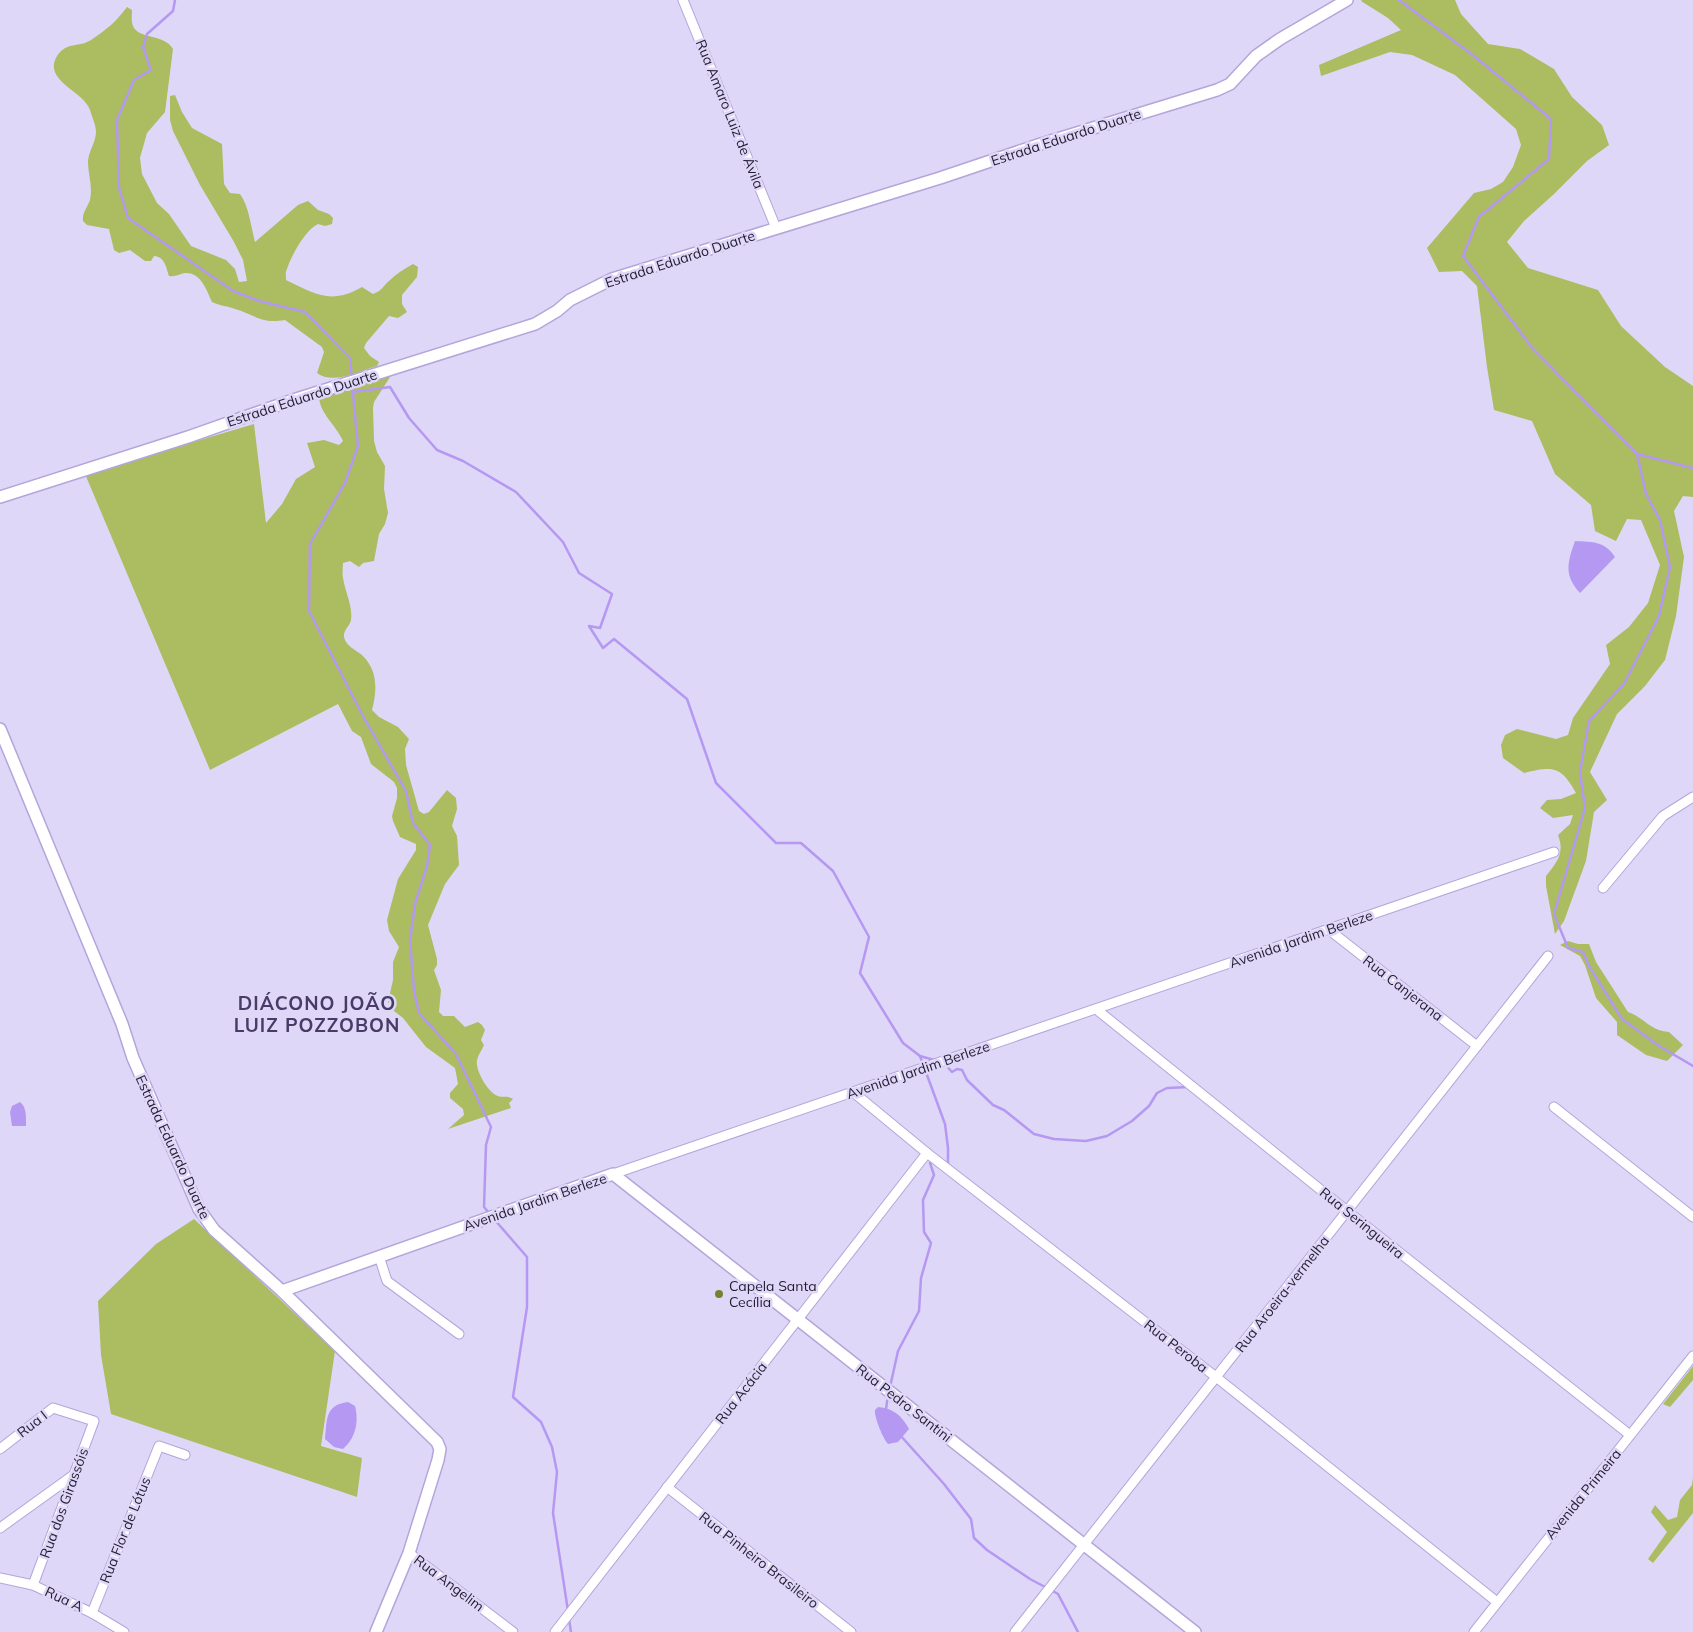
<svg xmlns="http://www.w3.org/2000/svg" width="1693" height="1632" font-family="Mulish,sans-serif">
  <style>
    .green { fill: #acbc61 }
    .water { fill: #b498f2 }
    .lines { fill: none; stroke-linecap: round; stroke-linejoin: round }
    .stream { stroke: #b498f2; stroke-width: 2.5 }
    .minor-casing { stroke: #b4a5da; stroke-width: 11 }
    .tertiary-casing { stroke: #b4a5da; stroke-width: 14 }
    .minor { stroke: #fff; stroke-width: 9 }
    .tertiary { stroke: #fff; stroke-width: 11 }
    .poi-dot { fill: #74822f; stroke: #dfd7f8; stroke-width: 2 }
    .labels { text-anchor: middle; stroke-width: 5; stroke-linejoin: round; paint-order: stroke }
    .street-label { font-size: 14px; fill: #221c30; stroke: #dfd7f8 }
    .poi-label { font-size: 14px; fill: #221c30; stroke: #dfd7f8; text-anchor: start }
    .district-label { font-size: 19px; font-weight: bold; letter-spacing: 1px; fill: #493a67; stroke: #dfd7f8 }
  </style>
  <rect width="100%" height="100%" fill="#dfd7f8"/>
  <g class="green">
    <path d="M1362 0H1455L1461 14 1488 44 1520 49 1554 69 1572 97 1602 125 1609 145 1587 161 1554 194 1524 221 1507 242 1528 268 1598 290 1621 326 1665 367 1693 386V497L1683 496 1674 511 1684 557 1676 616 1665 660 1645 686 1617 714 1590 772 1607 800 1594 812 1586 861 1564 921 1555 934 1546 886V876C1557 862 1565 853 1558 835L1570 824 1573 815 1553 818 1540 808 1547 800 1561 799 1576 793C1561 766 1553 766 1524 773L1503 758 1501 745 1505 735 1517 729 1556 739 1568 735 1573 718 1610 664 1606 645 1629 627 1648 603 1660 565 1641 520 1627 519 1616 541 1595 531 1591 505 1555 474 1532 421 1494 410 1487 367 1477 286 1462 271 1439 272 1427 248 1474 193 1491 189 1503 182 1513 167 1521 145 1516 129 1455 75 1412 55 1390 52 1321 76 1319 65 1401 30 1388 18 1361 1Z"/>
    <path d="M127 7 132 10C132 14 131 21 133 26 139 40 164 33 173 49L165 112 147 133 140 158 142 174 157 203 169 214 191 246 226 260 235 269 239 282 247 281 243 260 234 242 200 185 173 131 170 120V96L175 95 182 112 192 128 222 144 224 184 230 193 240 194C249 206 251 227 255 242L298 205 308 201 318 210 329 214 333 218 332 224 325 226 318 224C306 229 291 256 287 269 285 272 286 277 286 280 315 294 331 305 362 287L373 294C383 290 382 287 389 281 396 274 404 269 413 264L418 267 417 277 402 295V304L407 312 398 318 389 316 366 343 364 348 370 356 379 362 377 366C360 371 333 385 317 373L324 352 322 347 285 320C260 324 256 315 235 309 228 306 220 306 212 302 207 291 201 272 185 273 179 274 176 277 169 276 166 267 165 257 154 256L151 261H145L130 250 119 253 114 250 109 229 87 225 83 221C82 213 87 208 90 200 93 186 88 175 88 162 88 152 96 142 96 132 96 125 92 117 90 110 84 91 42 81 57 56 67 41 79 48 91 40 106 30 116 22 127 7Z"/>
    <path d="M392 374 374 402 373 408 374 441 377 452 385 466 384 489 388 513 385 524 379 534 374 561 363 563 359 567 350 561 343 563C343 568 342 573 343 578 345 592 353 606 351 620 350 626 343 630 344 637 346 647 357 650 363 656 378 671 377 691 372 710L379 717 398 727 409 739 405 749 406 765 419 811 424 814 429 812 447 790 456 798 457 809 452 826 457 836 459 865 445 884 428 925 437 959V965L434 970 441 990 439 1012 443 1016H454L465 1027 478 1022 482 1025 485 1030 481 1040 484 1045C482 1050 478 1055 477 1060 475 1070 488 1093 498 1096 504 1098 507 1095 513 1099L509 1103 511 1108 448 1129 464 1115 463 1109 450 1098V1093L458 1084 455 1068 426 1047 403 1018 394 1011 388 1002 393 980V962L399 947 389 931 387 920 398 879 416 850V844L400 837 393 821 392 816 397 798V788L394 782 371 764 361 737 352 731 338 704 210 770 85 474 254 424 266 523 282 504 296 479 315 467 307 443 324 440 339 445 343 441C336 425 321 415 319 398Z"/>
    <path d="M1568 941 1578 944H1589L1596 962 1628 1012C1645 1018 1650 1031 1669 1032L1683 1045 1667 1061 1646 1055 1617 1035V1022L1596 998 1585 965 1580 956 1560 945Z"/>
    <polygon points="194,1219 335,1351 321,1446 362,1458 357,1497 111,1414 101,1355 98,1301 156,1244"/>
    <polygon points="1693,1366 1693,1380 1670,1407 1663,1404"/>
    <polygon points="1693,1478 1693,1513 1653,1563 1648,1559 1667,1532 1651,1512 1655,1505 1668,1520 1677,1517 1680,1500 1692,1485"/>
  </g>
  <g class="water">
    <path d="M1575 541C1593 542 1605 541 1615 557L1580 593C1564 575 1567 564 1575 541Z"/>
    <path d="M20 1102C27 1107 26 1118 26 1126H12L10 1112 12 1106Z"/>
    <path d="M348 1402 355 1406C359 1421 356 1438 343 1449L334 1447 325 1439C327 1419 325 1405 348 1402Z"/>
    <path d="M878 1407C893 1408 902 1416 909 1429L898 1442 888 1444C883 1439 874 1417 875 1410Z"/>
  </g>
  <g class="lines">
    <g class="stream">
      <polyline points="175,0 173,11 147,34 143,47 151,70 134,80 117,120 119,188 128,218 233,291 259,301 305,312 350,358 352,379"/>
      <polyline points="1399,0 1474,56 1551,119 1549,159 1479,217 1463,256 1533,349 1637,454 1693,468"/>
      <polyline points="352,384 358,446 345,483 310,544 309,611 364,718 406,791 413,823 430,845 427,866 415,904 410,940 414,991 419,1013 456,1054 491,1127 486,1145 484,1207 489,1213"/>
      <polyline points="353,392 390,387 409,418 437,450 463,461 516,492 563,542 579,573 612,594 600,628 589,626 603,648 614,639 687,699 716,783 776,843 801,843 833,871 869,937 860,973 903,1043 920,1056 934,1060"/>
      <polyline points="1637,454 1646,494 1660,520 1670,567 1659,616 1624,684 1589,721 1580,772 1585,808 1554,914 1568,948 1583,952 1589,966 1622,1019 1659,1046 1693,1066"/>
      <polyline points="920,1056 945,1124 948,1148 948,1165"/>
      <polyline points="944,1063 952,1072 957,1069 962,1070 967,1080 993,1105 1004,1110 1034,1134 1054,1139 1086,1141 1107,1136 1132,1121 1149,1106 1157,1093 1167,1088 1189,1087"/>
      <polyline points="494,1219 527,1257 527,1307 513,1397 541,1422 552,1447 557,1472 553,1513 568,1611"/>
      <polyline points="890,1387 898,1351 919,1311 921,1278 931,1243 924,1232 923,1200 934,1175 930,1163 933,1162"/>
      <polyline points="886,1409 888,1395"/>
      <polyline points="900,1435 944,1484 971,1519 974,1538 987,1550 1030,1579 1047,1588"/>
      <polyline points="1051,1590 1058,1594 1078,1632"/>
      <polyline points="569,1619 571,1632"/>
    </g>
    <g class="minor-casing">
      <g id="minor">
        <polyline points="683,0 776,228"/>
        <polyline points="1603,888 1663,816 1693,797"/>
        <polyline points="1328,929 1477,1046"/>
        <polyline points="1096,1009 1347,1211 1630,1435"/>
        <polyline points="853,1092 927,1153 1216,1377 1497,1602"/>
        <polyline points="1554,1107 1693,1217"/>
        <polyline points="613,1174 1554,852"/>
        <polyline points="379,1256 387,1281 459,1334"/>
        <polyline points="0,1449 53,1408 94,1421 33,1585"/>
        <polyline points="667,1487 851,1632"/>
        <polyline points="0,1528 75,1474"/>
        <polyline points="409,1553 513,1632"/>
        <polyline points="0,1578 33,1585 92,1613 124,1632"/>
        <polyline points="92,1613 159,1446 185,1455"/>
        <polyline points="555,1632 927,1153"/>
        <polyline points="1015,1632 1548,956"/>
        <polyline points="1474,1632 1693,1356"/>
      </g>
    </g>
    <g class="tertiary-casing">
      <g id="tertiary">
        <polyline points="0,497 188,437 293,400 535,324 557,311 570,300 612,279 940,178 1041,144 1217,90 1230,84 1256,56 1280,39 1347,0"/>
        <polyline points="0,729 122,1024 133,1058 199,1209 214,1230 282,1291 437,1442 440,1449 438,1460 409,1553 376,1632"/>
        <polyline points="282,1291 613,1174 1195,1632"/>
      </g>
    </g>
    <use href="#minor" class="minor"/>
    <use href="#tertiary" class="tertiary"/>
  </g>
  <circle class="poi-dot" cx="719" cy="1294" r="5"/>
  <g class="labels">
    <g class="street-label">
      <text transform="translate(730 114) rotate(68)" y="5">Rua Amaro Luiz de Ávila</text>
      <text transform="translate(1066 137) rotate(-18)" y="5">Estrada Eduardo Duarte</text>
      <text transform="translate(680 259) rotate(-18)" y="5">Estrada Eduardo Duarte</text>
      <text transform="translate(302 398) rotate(-18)" y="5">Estrada Eduardo Duarte</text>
      <text transform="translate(1301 939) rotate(-19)" y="5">Avenida Jardim Berleze</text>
      <text transform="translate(1403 988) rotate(38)" y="5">Rua Canjerana</text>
      <text transform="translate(918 1070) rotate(-19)" y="5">Avenida Jardim Berleze</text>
      <text transform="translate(173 1147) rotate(65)" y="5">Estrada Eduardo Duarte</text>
      <text transform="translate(535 1202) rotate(-19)" y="5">Avenida Jardim Berleze</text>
      <text transform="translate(1362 1223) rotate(39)" y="5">Rua Seringueira</text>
      <text transform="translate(1282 1294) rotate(-52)" y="5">Rua Aroeira-vermelha</text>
      <text transform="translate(1176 1346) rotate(38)" y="5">Rua Peroba</text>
      <text transform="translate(741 1393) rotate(-52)" y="5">Rua Acácia</text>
      <text transform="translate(904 1403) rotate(38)" y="5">Rua Pedro Santini</text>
      <text transform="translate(32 1424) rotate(-38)" y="5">Rua I</text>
      <text transform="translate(1583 1494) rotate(-51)" y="5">Avenida Primeira</text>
      <text transform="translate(64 1503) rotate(-70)" y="5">Rua dos Girassóis</text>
      <text transform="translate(125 1530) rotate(-68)" y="5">Rua Flor de Lótus</text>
      <text transform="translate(759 1560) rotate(38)" y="5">Rua Pinheiro Brasileiro</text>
      <text transform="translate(449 1583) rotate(37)" y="5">Rua Angelim</text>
      <text transform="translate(64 1599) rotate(25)" y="5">Rua A</text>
    </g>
    <g class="poi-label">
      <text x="729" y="1291">Capela Santa<tspan x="729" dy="16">Cecília</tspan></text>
    </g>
    <g class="district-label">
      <text x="317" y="1010">DIÁCONO JOÃO<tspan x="317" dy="22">LUIZ POZZOBON</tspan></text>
    </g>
  </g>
</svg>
